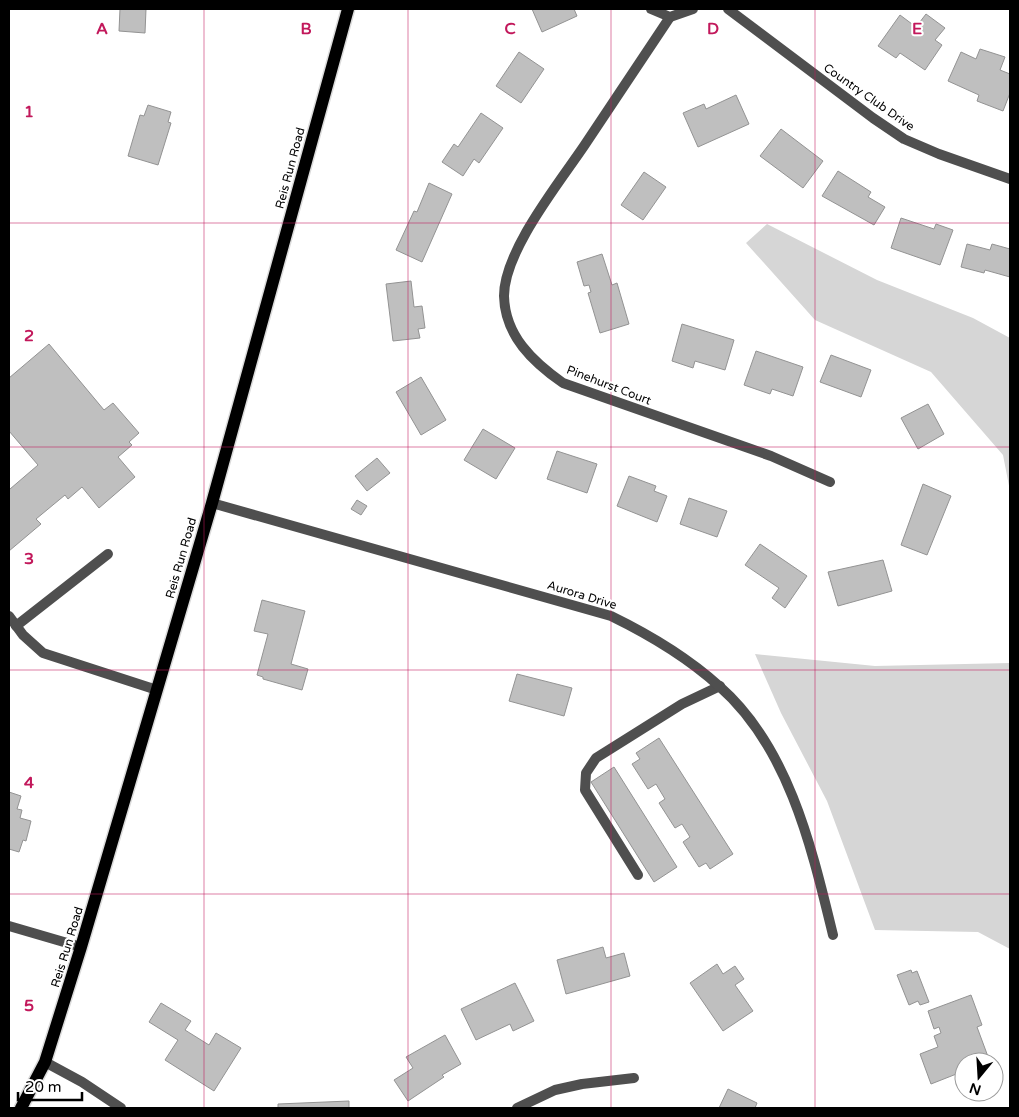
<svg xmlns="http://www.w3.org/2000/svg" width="1019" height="1117" font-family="'Varela Round',sans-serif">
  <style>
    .green { fill: #d6d6d6 }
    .building { fill: #bfbfbf; stroke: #939393 }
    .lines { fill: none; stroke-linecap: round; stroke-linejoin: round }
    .primary-casing { stroke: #dbdbdb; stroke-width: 15 }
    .lane { stroke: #4f4f4f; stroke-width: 10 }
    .street { stroke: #4f4f4f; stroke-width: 10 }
    .primary { stroke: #000; stroke-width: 12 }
    .grid { fill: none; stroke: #c2185b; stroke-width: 1; stroke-opacity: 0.55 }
    .labels { text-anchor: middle; stroke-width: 4; stroke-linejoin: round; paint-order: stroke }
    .street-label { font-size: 12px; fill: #000; stroke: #fff }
    .grid-label { font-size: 16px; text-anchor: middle; font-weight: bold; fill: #c2185b; stroke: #fff; stroke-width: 4; stroke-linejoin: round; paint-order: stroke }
  </style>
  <rect width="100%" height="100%" fill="#fff"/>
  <g class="green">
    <polygon points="767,224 877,280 973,318 1010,338 1010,491 1003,455 931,372 815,320 746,243"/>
    <polygon points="755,654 875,666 1010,663 1010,949 978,932 875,930 827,801 781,713"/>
  </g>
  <g class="building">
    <polygon points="120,9 146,9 145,33 119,31"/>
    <polygon points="532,9 574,9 577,16 542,32"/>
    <polygon points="926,14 945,28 935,40 942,45 925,70 900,53 896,58 878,46 900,15 916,27"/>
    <polygon points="980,49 1005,57 1000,70 1010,74 1010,93 1003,111 977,101 979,95 948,81 961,52 976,59"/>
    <polygon points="519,52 544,69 521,103 496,86"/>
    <polygon points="736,95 749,124 698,147 683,113 704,104 706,109"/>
    <polygon points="148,105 171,112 168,122 171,123 158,165 128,156 140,115 144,116"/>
    <polygon points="481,113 503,128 479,163 474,159 463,176 442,162 454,144 458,147"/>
    <polygon points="781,129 823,161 803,188 760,156"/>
    <polygon points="838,171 871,192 868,197 885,207 874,225 822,196"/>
    <polygon points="644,172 666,187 643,220 621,205"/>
    <polygon points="429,183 452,194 422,262 396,250 414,211 417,212"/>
    <polygon points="901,218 934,229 936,224 953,230 940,265 891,248"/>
    <polygon points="967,244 990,250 992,244 1010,249 1010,277 985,270 984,273 961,267"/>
    <polygon points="602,254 612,285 617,283 629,324 600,333 588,293 591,292 589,285 584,286 577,262"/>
    <polygon points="411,281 414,307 422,306 425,328 418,329 420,338 393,341 386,284"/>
    <polygon points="682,324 734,340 725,370 695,361 693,368 672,361"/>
    <polygon points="49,344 104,410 113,403 139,433 129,442 132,445 118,457 135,477 99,508 82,487 68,499 65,495 36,519 41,524 9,551 9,488 10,489 38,465 9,431 9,378"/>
    <polygon points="756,351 803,367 793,396 772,389 770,394 744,385"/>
    <polygon points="831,355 871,370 861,397 820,382"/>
    <polygon points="421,377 446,420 421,435 396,392"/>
    <polygon points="928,404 944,434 918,449 901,418"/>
    <polygon points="483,429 515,448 496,479 464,460"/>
    <polygon points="557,451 597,464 587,493 547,479"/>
    <polygon points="377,458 390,473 367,491 355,476"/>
    <polygon points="629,476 656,486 654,491 667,496 657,522 617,506"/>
    <polygon points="923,484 951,496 927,555 901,545"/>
    <polygon points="689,498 727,511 717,537 680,524"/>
    <polygon points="357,500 367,506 361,515 351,509"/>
    <polygon points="760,544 807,576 785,608 772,598 779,588 745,565"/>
    <polygon points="883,560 892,591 838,606 828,572"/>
    <polygon points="262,600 305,611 291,664 308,669 302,690 263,679 263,677 257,675 268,634 254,631"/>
    <polygon points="517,674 572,688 564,716 509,701"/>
    <polygon points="659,738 733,854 710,869 706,863 699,867 683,842 690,837 682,824 675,828 659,803 665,799 656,784 648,789 632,764 640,759 636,753"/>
    <polygon points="614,767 677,867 654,882 591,782"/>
    <polygon points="9,792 21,796 17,809 22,810 20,818 31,821 26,841 23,840 19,852 9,849"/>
    <polygon points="603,947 606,958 624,953 630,976 566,994 557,960"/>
    <polygon points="717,964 723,974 735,966 744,979 735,985 753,1011 723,1031 690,983"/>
    <polygon points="911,970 912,973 917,971 929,1002 920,1005 918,1001 909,1005 897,975"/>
    <polygon points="515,983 534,1021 513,1031 510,1024 476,1040 461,1009"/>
    <polygon points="971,995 982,1025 977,1027 990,1062 964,1062 964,1071 931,1084 920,1054 938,1047 934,1036 941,1033 939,1027 934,1029 928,1011"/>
    <polygon points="161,1003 191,1021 185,1030 209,1045 216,1033 241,1048 214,1091 165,1060 178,1040 149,1022"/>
    <polygon points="445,1035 461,1064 442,1075 444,1077 408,1101 394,1080 413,1068 406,1057"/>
    <polygon points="728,1089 757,1103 755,1108 719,1108"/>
    <polygon points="349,1101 349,1108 278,1108 278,1104"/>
  </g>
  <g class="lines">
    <g class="primary-casing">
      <polyline id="primary" points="21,1108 45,1062 81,947 212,503 348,9"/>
    </g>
    <g class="lane">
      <polyline points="9,616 23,635 43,653 157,690"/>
      <polyline points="16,626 108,554"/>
      <polyline points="638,875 585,790 586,773 596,758 682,704 720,686"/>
    </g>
    <g class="street">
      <polyline points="651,9 670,17 693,9"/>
      <polyline points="728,9 873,118 904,139 939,154 1010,179"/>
      <path d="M670 17C641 60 613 103 584 146 559 183 504 251 504 296 505 336 533 362 563 383L771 456 830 482"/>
      <path d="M212 503 611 616C650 635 687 657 719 686 789 747 812 849 833 935"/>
      <polyline points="9,926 81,947"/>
      <polyline points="45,1062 82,1082 121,1108"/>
      <polyline points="517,1108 555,1090 582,1084 634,1078"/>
    </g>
    <use href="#primary" class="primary"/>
  </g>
  <path class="grid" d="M204 9V1108M408 9V1108M611 9V1108M815 9V1108M9 223H1010M9 447H1010M9 670H1010M9 894H1010"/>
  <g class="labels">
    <g class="street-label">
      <text transform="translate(869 97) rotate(35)" y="4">Country Club Drive</text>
      <text transform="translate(290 168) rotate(-75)" y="4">Reis Run Road</text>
      <text transform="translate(609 385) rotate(21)" y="4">Pinehurst Court</text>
      <text transform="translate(181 558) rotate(-74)" y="4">Reis Run Road</text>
      <text transform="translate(582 595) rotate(17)" y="4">Aurora Drive</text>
      <text transform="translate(67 947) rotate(-73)" y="4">Reis Run Road</text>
    </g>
  </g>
  <g class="grid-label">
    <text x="102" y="34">A</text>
    <text x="306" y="34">B</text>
    <text x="510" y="34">C</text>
    <text x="713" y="34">D</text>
    <text x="917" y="34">E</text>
    <text x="29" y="117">1</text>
    <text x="29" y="341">2</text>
    <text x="29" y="564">3</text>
    <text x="29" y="788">4</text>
    <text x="29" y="1011">5</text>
  </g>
  <rect width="1019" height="1117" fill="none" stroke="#000000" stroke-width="20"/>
  <g transform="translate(979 1077) rotate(198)"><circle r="24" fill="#ffffff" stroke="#999999"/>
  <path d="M0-4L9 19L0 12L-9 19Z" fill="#000000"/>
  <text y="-8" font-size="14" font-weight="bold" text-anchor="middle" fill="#000000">N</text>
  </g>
  <path d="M18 1092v8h64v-8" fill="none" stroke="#000000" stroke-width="2.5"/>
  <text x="25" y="1092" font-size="15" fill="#000000" stroke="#ffffff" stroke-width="4" paint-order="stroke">20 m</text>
</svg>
